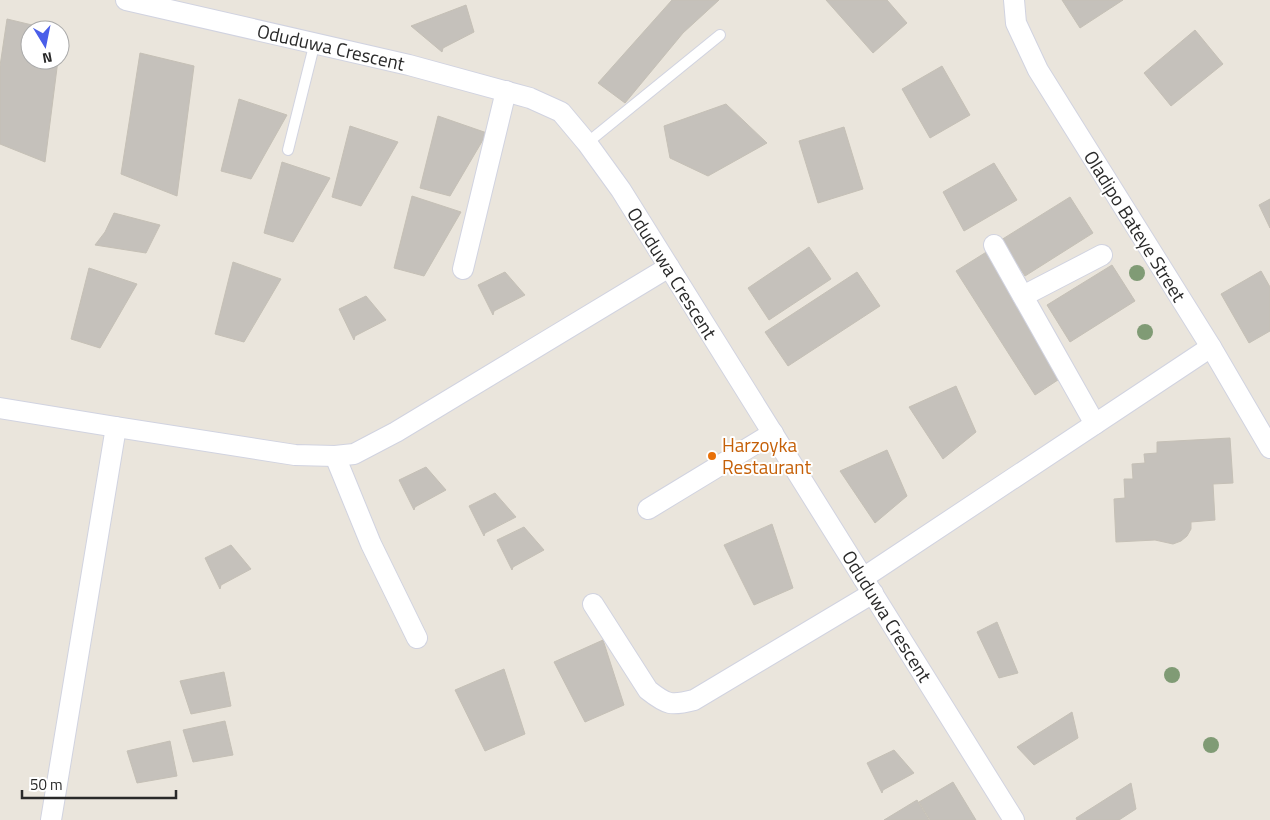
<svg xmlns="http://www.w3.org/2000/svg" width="1270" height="820" font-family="'Titillium Web',sans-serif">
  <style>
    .building { fill: #c5c1bb; stroke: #c5c0b6 }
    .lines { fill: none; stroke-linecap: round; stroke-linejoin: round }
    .lane-casing { stroke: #d1d3e0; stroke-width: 12 }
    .street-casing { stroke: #d1d3e0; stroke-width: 22 }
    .lane { stroke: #fff; stroke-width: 10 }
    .street { stroke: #fff; stroke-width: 20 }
    .tree { fill: #809b75 }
    .food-dot { fill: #e8710a; stroke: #fff; stroke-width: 2 }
    .labels { text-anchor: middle; stroke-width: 4; stroke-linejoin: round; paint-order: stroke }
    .street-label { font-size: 19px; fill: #292929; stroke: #fff }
    .food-label { font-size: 19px; fill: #c56008; stroke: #fff; text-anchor: start }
  </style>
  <rect width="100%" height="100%" fill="#eae5dc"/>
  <g class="building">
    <polygon points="672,0 719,0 683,33 625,103 598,83"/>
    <polygon points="826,0 887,0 907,23 873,53"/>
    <polygon points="1062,0 1123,0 1080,28"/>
    <polygon points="466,5 474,32 443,48 442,52 411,26"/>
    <polygon points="7,19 53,30 30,30 30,60 58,60 45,162 0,144 0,66"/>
    <polygon points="1195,30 1223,64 1171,106 1144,73"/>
    <polygon points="140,53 194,66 177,196 121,174"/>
    <polygon points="942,66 970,115 930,138 902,89"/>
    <polygon points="239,99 287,115 251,179 221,171"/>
    <polygon points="726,104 767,143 708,176 670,158 664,126"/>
    <polygon points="438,116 487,133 450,196 420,188"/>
    <polygon points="350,126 398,142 361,206 332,197"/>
    <polygon points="844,127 863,189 818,203 799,141"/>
    <polygon points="282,162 330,178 293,242 264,233"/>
    <polygon points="994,163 1017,200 964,231 943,192"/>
    <polygon points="412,196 461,212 424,276 394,268"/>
    <polygon points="1070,197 1093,233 1025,276 1001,240"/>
    <polygon points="1270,199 1270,228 1259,205"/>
    <polygon points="114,213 160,225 146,253 95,245 105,232"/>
    <polygon points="809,247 831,279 769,320 748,288"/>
    <polygon points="988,251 1067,374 1035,395 956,271"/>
    <polygon points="233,262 281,279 244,342 215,334"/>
    <polygon points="1112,265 1135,301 1070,342 1047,305"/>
    <polygon points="89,268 137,284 100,348 71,339"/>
    <polygon points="1261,271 1270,287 1270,331 1249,343 1221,294"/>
    <polygon points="505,272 525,295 494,311 493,315 478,285"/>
    <polygon points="857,272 880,306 788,366 765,332"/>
    <polygon points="366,296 386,320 355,336 354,340 339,309"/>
    <polygon points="956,386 976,432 943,459 909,407"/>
    <polygon points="1230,438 1233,483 1213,484 1215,520 1191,522 1191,529 1187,536 1181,541 1173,544 1155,540 1116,542 1114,499 1125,498 1124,479 1133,479 1132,464 1145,463 1144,454 1157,453 1157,442"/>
    <polygon points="887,450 907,496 875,523 840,471"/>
    <polygon points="426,467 446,490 415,507 414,510 399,480"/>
    <polygon points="495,493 516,517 485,533 484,536 469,506"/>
    <polygon points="772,524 793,588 754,605 724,545"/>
    <polygon points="524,527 544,550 513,567 512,570 497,540"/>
    <polygon points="231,545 251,569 221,585 220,589 205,558"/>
    <polygon points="997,622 1018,673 999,678 977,632"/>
    <polygon points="603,640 624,705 585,722 554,662"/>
    <polygon points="504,669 525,734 485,751 455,690"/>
    <polygon points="224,672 231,706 191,714 180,681"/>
    <polygon points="1072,712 1078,738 1034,765 1017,747"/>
    <polygon points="225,721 233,755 193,762 183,730"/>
    <polygon points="170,741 177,776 137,783 127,751"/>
    <polygon points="894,750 914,773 883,790 882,793 867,763"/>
    <polygon points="953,782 976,820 930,820 919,802"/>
    <polygon points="1131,783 1136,809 1119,820 1077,820 1076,818"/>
    <polygon points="917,800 929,820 884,820"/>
  </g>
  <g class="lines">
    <g class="lane-casing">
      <g id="lane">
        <polyline points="587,143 720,35"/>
        <polyline points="288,150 315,42"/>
      </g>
    </g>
    <g class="street-casing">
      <g id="street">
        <polyline points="126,0 409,65 530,98 561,112 587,143 621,190 1014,820"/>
        <polyline points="1014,0 1016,23 1038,70 1211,347 1270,448"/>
        <polyline points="994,245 1095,424"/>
        <polyline points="463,269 506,91"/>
        <polyline points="1023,296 1102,255"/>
        <polyline points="0,408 116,427 295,455 335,456 354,454 396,432 669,267"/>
        <polyline points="335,456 371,544 417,638"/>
        <polyline points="648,509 773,433"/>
        <polyline points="863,578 1211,347"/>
        <path d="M593 604 648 690C667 705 671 706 694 700L873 593"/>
        <polyline points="51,820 116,427"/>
      </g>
    </g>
    <use href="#lane" class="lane"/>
    <use href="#street" class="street"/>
  </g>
  <g class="tree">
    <circle cx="1137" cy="273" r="8"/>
    <circle cx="1145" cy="332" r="8"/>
    <circle cx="1172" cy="675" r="8"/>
    <circle cx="1211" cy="745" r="8"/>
  </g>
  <circle class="food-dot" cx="712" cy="456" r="5"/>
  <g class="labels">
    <g class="street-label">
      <text transform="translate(331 47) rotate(13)" y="7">Oduduwa Crescent</text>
      <text transform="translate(1135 226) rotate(58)" y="7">Oladipo Bateye Street</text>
      <text transform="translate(672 273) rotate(58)" y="7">Oduduwa Crescent</text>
      <text transform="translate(887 616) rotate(58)" y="7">Oduduwa Crescent</text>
    </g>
    <g class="food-label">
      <text x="722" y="452">Harzoyka<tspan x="722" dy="22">Restaurant</tspan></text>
    </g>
  </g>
  <g transform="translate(45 45) rotate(170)"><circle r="24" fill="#ffffff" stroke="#a9a9a9"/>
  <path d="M0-4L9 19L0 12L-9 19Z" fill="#4a5ee9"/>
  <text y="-8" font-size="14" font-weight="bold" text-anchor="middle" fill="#292929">N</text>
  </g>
  <path d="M22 790v8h154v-8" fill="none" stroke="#292929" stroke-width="2.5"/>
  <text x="30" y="790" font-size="15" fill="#292929" stroke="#ffffff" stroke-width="4" paint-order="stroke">50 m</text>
</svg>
